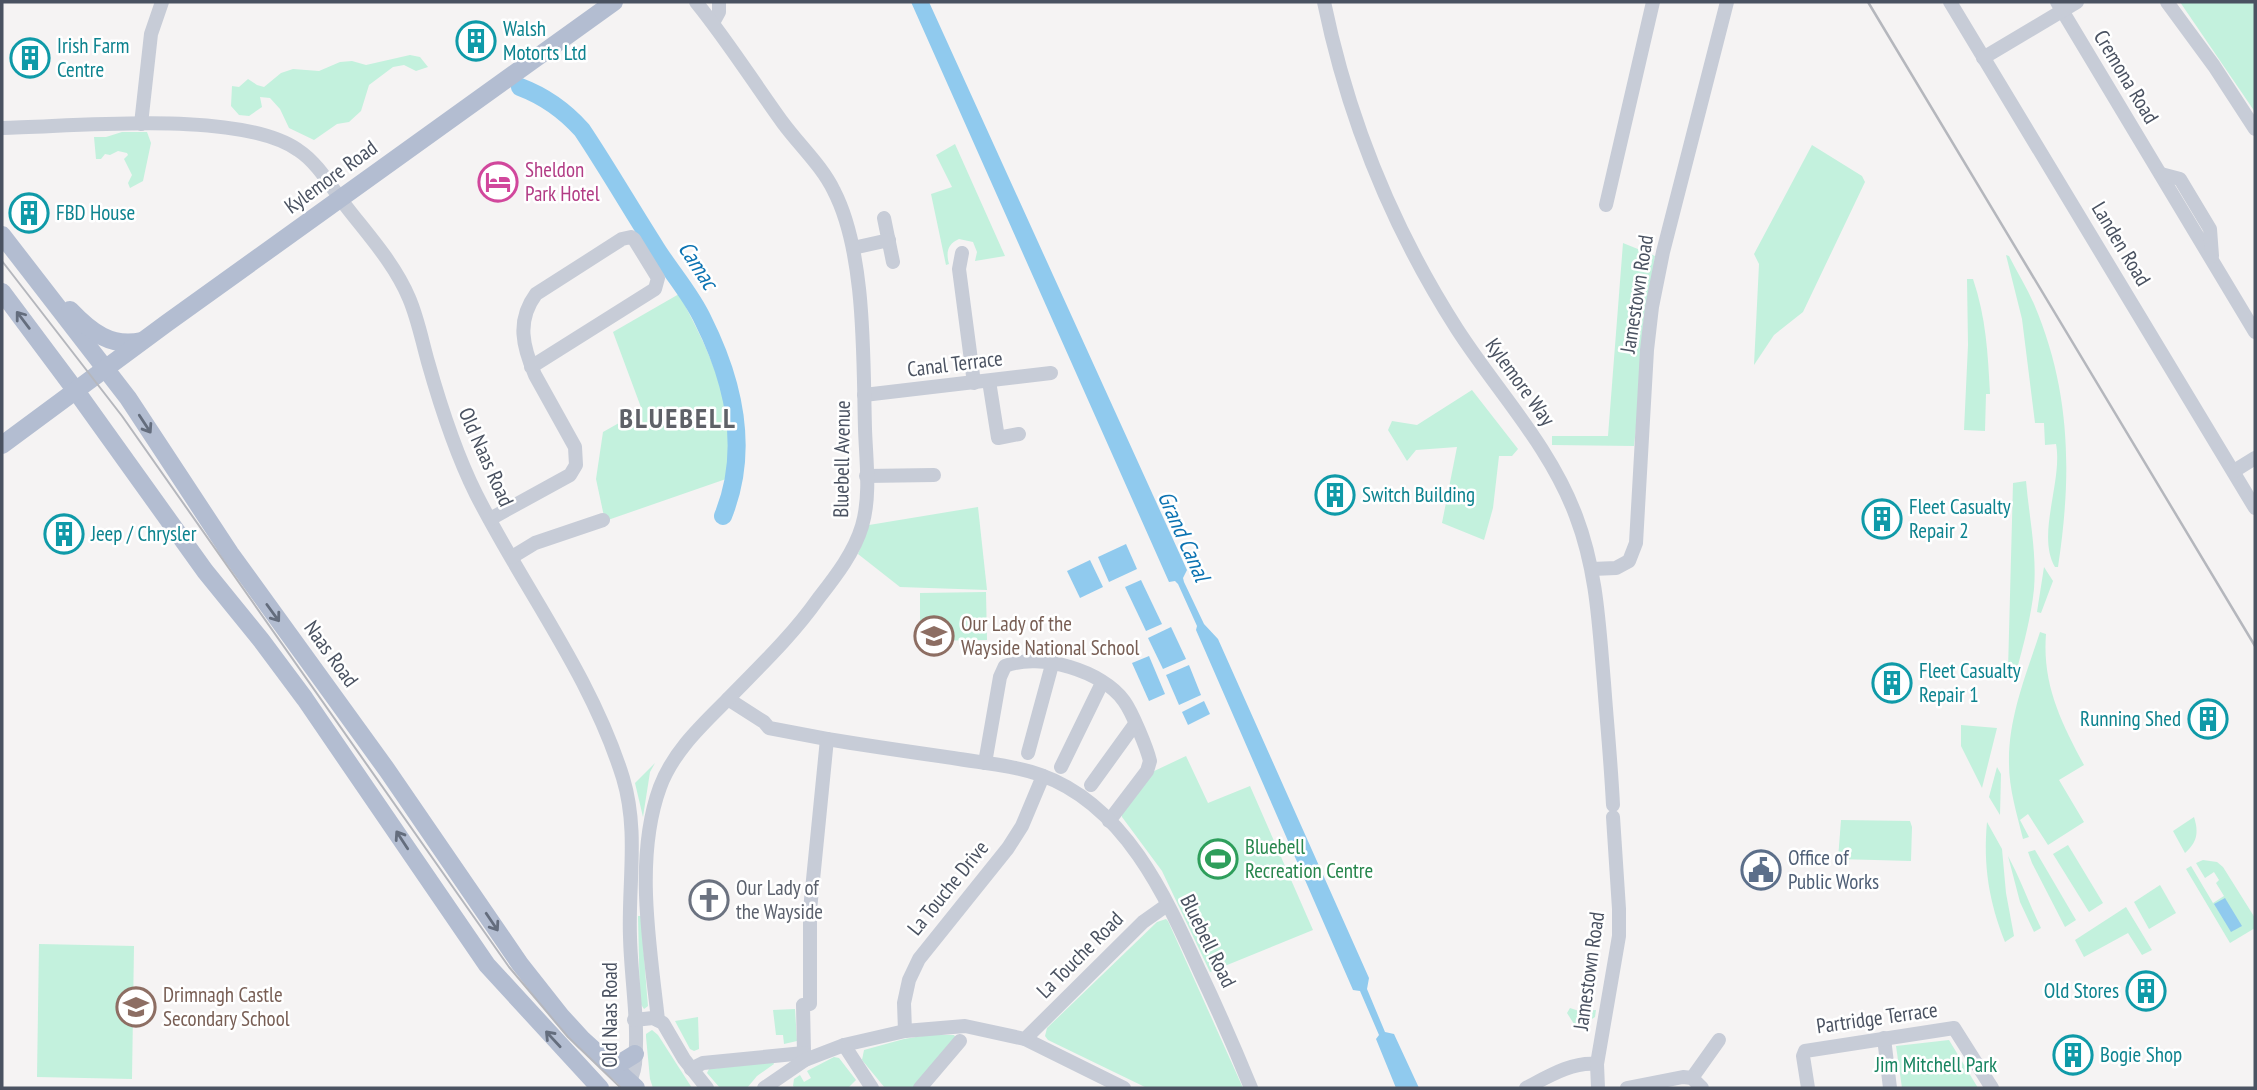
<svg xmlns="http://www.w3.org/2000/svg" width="2257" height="1090" font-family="'PT Sans Narrow',sans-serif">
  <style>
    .green { fill: #c3f1dd }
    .water { fill: #90caee }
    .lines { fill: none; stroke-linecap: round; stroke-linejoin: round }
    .river { stroke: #90caee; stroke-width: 18 }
    .minor { stroke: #c7ccd7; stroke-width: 14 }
    .major { stroke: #b3bdd1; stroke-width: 18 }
    .tram { stroke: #b5b7bd; stroke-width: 2 }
    .rail { stroke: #b5b7bd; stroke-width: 2.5 }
    .oneway { stroke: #646d7d }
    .labels { text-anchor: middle; stroke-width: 5; stroke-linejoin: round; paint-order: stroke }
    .culture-label { font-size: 21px; fill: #0d838f; stroke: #fff; text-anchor: start }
    .street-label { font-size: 21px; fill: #4a5261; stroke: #fff }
    .hotel-label { font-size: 21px; fill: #b23c85; stroke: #fff; text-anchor: start }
    .education-label { font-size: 21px; fill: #785e54; stroke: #fff; text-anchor: start }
    .leisure-label { font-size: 21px; fill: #27864d; stroke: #fff; text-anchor: start }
    .service-label { font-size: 21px; fill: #4e5e75; stroke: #fff; text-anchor: start }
    .worship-label { font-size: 21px; fill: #5b616d; stroke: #fff; text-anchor: start }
    .park-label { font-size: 21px; fill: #188561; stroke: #fff }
    .water-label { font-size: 23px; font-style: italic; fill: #0c73b2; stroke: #fff }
    .district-label { font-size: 28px; font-weight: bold; letter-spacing: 2px; fill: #5f6168; stroke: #fff }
  </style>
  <rect width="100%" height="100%" fill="#f5f3f3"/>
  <g class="green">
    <polygon points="2180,2 2255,2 2255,112"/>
    <polygon points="410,55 420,57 428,67 416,71 404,65 393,67 369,85 361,111 349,122 337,124 314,140 289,128 280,109 270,98 260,97 262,107 249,116 239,115 231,106 232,86 239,87 248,79 257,85 264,87 281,73 293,69 319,71 340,62 352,61 366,65"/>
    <polygon points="122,132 147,132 151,143 143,181 130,188 128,183 132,175 124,159 128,155 127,153 118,151 110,155 105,154 101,159 96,159 94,137 106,137"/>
    <path d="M955 144 1005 256 975 261 977 252 973 242 959 239C947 244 946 253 949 264L946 265 931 194 952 187 936 155Z"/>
    <polygon points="1812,145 1862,176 1865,182 1803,312 1774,335 1754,365 1759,264 1754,254"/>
    <polygon points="1623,243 1655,256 1634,446 1552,445 1552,436 1608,436"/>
    <path d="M2006 255 2009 256C2017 272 2027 288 2034 304 2071 391 2072 475 2058 567H2055C2036 535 2063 481 2056 444L2045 445 2044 423H2035L2022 319Z"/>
    <path d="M1967 279H1973C1986 317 1988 354 1990 394H1986L1985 431 1964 430 1968 345Z"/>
    <path d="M679 294C704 342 727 385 730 441 730 454 728 467 726 479L605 521 596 479 603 432 642 410 613 332Z"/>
    <polygon points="1472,390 1518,449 1512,456 1499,456 1493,508 1484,540 1442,523 1457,447 1416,450 1407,461 1388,430 1392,421 1417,425"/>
    <path d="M2026 481C2029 516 2037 553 2034 589 2031 617 2024 643 2017 669L2008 670 2013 483Z"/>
    <polygon points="978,507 987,590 900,587 858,554 869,525"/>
    <polygon points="2044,567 2053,581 2041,613 2037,612"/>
    <polygon points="986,592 987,640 920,641 920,593"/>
    <path d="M2040 632 2046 634C2042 684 2061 722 2084 765L2059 780 2084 822 2048 845 2028 814 2020 820 2029 837 2023 839C2017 814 2009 789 2009 764 2008 718 2026 675 2040 632Z"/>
    <polygon points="1961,725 1997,728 1982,788 1961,746"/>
    <polygon points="1186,756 1208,803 1250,786 1313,930 1210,972 1162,871 1122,817 1122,812 1150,773"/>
    <polygon points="655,763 650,772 643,817 635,783"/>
    <polygon points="1997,767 2001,774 2000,815 1989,797"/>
    <path d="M2194 817C2199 833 2197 842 2185 853L2173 831Z"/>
    <polygon points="1841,820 1910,821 1912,827 1911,861 1838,859"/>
    <path d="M1987 822 2002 849 2006 893 2014 936 2005 942C1989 902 1983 865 1987 822Z"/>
    <polygon points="2068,845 2103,903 2089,912 2053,854"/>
    <polygon points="2035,850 2076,920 2065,927 2032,863 2028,852"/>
    <path d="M2008 856C2021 880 2029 904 2041 928L2034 932 2020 902Z"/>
    <polygon points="2203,860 2217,862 2223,867 2255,918 2255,928 2230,943 2186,869 2191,866 2213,903 2224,896 2216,883 2219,880 2214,872 2205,878 2196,863"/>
    <polygon points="2160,885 2176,913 2149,929 2134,902"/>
    <polygon points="2126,907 2152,950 2142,955 2128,933 2084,957 2075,940"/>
    <polygon points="638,916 641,916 647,995 648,1006 644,1009 640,1003"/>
    <polygon points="1166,919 1168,921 1243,1088 1147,1088 1048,1040 1045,1036 1047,1028 1157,922"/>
    <polygon points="39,944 134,946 132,1079 37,1077"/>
    <polygon points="1570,1008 1579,1011 1596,1010 1595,1017 1584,1024 1574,1024 1567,1013"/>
    <polygon points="795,1009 797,1041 784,1044 783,1035 776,1035 773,1010"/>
    <polygon points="698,1017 699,1049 694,1051 690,1049 675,1021"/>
    <polygon points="652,1030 658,1035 692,1088 653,1088 650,1079 646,1037 646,1034"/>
    <polygon points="928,1035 954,1035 956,1038 915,1088 885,1088 862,1060 864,1050 904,1039"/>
    <polygon points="1949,1040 1978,1088 1902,1088 1896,1046"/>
    <polygon points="834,1057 839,1058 856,1080 848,1088 795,1088 793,1086 794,1079 800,1075 804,1082 811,1078 807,1071"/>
    <polygon points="773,1062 774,1064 757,1076 747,1088 720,1088 707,1073 709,1069"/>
  </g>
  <g class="water">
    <polygon points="911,2 929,2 1187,570 1183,578 1184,582 1204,624 1218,639 1369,978 1367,989 1385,1032 1394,1034 1419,1088 1396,1088 1376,1039 1379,1035 1360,991 1353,990 1196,630 1197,626 1178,584 1175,581 1169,582"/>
    <polygon points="1126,544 1137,569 1109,582 1098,557"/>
    <polygon points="1090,560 1103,587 1080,598 1067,571"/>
    <polygon points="1141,580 1162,624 1146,631 1125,587"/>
    <polygon points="1171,627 1186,659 1163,669 1148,638"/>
    <polygon points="1149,656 1165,694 1149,701 1132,663"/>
    <polygon points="1189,665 1201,695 1179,705 1166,675"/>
    <polygon points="1204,701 1210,714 1188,725 1182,712"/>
    <polygon points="2225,898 2242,926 2231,932 2214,904"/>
  </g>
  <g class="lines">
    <path class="river" d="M520 87C544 96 565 111 582 130 608 169 631 209 656 248 671 272 691 294 703 320 734 382 750 450 723 516"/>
    <g class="minor">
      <path d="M1324 2C1348 118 1393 229 1457 329 1497 391 1550 446 1576 516 1597 571 1599 626 1604 683 1607 724 1611 764 1613 805"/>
      <polyline points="1950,2 2255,508"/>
      <polyline points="2057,2 2255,332"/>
      <polyline points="2167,2 2214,66 2255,129"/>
      <polyline points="713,23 719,12 719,2"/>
      <polyline points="1983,58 2077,2"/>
      <polyline points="141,124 151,34 162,2"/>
      <path d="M2 128C75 127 239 109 298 150 318 163 331 187 345 205 368 235 395 264 409 298 418 319 422 341 428 362 441 408 455 452 476 494 524 589 591 675 623 778 639 831 628 883 630 937 631 979 639 1022 635 1064 634 1072 631 1081 625 1087"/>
      <polyline points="2161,174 2180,179 2210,229 2212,256"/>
      <polyline points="1606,205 1653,2"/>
      <polyline points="884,218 893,262"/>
      <polyline points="853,248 889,240"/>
      <polyline points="962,253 959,269 974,383"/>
      <polyline points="989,381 998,438 1019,434"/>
      <polyline points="864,395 1051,373"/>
      <polyline points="2234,471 2255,458"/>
      <polyline points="866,476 934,475"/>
      <path d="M490 519 570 475 576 465 575 447 535 375C523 347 516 321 536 294L622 239 631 237 634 239 658 278 655 289 531 367"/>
      <polyline points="512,557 535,543 603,520"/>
      <polyline points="1592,569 1616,568 1629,561 1636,543 1647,350 1652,307 1663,252 1727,2"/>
      <polyline points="728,699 764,722 769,728 827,739"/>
      <polyline points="1028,753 1053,661"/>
      <path d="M985 763 1000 677 1005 666C1040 652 1103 671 1124 701 1132 712 1147 748 1150 761L1147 771 1109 821"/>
      <polyline points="1061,767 1102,683"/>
      <polyline points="1091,785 1135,724"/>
      <polyline points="634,1020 653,1018 663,1023 684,1059 707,1088"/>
      <path d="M658 1020C650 946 634 858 660 787 673 752 701 726 726 701 758 668 792 636 818 599 835 577 854 553 862 526 871 496 866 459 865 429 863 359 866 253 834 191 822 166 800 146 783 123 754 83 727 40 696 2"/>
      <polyline points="905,1031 904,1003 909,980 919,959 1008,848 1022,826 1043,776"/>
      <polyline points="1884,1038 1890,1088"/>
      <polyline points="1025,1039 1124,1088"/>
      <polyline points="844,1045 872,1088"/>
      <path d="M804 1053 803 1005 810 1004V910L827 739C869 746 911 752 953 758 982 763 1013 765 1041 775 1125 805 1166 897 1200 972 1218 1010 1235 1049 1251 1088"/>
      <polyline points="691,1069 703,1063 804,1053 805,1060"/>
      <polyline points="1692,1078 1719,1040"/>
      <polyline points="764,1088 805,1060 844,1045 905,1031 965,1026 1025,1039 1143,922 1167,905"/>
      <polyline points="920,1088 960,1041"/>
      <path d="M1526 1088C1547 1077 1573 1061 1597 1064"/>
      <polyline points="1598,1088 1597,1064 1619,936 1619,909 1613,817"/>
      <polyline points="1627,1088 1683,1077 1692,1078 1702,1088"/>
      <polyline points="1808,1088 1803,1056 1805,1051 1954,1028 1992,1088"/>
    </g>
    <g class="major">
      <polyline points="2,235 128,398 230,553 387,770 520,964 561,1016 583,1040 636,1088"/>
      <polyline points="2,292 76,391 205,571 261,640 305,699 487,965 600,1088"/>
      <path d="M70 310C91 332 111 348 142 341"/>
      <polyline points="2,445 167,323 614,2"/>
      <polyline points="606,1062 622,1062 635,1054"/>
    </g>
    <polyline class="tram" points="2,261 122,416 509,967 568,1037 621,1088"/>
    <polyline class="rail" points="1868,2 2255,646"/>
  </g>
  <defs><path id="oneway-shaft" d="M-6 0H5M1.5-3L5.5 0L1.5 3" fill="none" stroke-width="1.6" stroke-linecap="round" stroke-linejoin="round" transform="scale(1.75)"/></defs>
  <g class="oneway">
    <use href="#oneway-shaft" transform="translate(23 320) rotate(-127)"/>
    <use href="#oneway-shaft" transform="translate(145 424) rotate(57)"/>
    <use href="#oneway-shaft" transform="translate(273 613) rotate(54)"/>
    <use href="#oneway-shaft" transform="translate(402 840) rotate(-123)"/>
    <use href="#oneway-shaft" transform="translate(492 922) rotate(56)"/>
    <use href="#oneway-shaft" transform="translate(553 1039) rotate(-133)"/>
  </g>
  <defs>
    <g id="building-ring" transform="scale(2.0125)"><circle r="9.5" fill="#fff" stroke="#0f9aa8" stroke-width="1.5"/><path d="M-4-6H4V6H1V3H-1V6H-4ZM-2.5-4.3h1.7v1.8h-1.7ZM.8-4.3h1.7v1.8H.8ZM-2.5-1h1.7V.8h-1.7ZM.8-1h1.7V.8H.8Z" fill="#0f9aa8"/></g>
    <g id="hotel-ring" transform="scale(2.0125)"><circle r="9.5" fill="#fff" stroke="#d1479c" stroke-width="1.5"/><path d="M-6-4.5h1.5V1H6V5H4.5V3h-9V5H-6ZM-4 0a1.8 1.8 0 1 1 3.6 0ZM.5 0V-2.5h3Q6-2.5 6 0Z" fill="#d1479c"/></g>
    <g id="school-ring" transform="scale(2.0125)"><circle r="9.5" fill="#fff" stroke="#8d6e63" stroke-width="1.5"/><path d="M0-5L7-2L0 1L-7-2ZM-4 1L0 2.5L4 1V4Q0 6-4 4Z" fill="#8d6e63"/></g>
    <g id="stadium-ring" transform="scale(2.0125)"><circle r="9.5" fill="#fff" stroke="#2e9e5b" stroke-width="1.5"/><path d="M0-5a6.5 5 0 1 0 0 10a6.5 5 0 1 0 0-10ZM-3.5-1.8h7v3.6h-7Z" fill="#2e9e5b"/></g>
    <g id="civic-ring" transform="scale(2.0125)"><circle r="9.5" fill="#fff" stroke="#5c6f8a" stroke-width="1.5"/><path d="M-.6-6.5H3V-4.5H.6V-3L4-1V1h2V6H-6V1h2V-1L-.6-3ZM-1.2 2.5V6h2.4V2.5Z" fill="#5c6f8a"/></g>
    <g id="church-ring" transform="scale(2.0125)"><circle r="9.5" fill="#fff" stroke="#6b7280" stroke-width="1.5"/><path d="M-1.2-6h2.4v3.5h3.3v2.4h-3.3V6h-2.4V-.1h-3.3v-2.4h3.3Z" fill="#6b7280"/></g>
  </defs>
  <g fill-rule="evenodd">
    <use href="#building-ring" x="476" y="41"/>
    <use href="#building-ring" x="30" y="58"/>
    <use href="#hotel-ring" x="498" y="182"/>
    <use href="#building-ring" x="29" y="213"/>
    <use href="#building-ring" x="1335" y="495"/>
    <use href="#building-ring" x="1882" y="519"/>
    <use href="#building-ring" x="64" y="534"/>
    <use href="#school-ring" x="934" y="636"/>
    <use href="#building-ring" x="1892" y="683"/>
    <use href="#building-ring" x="2208" y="719"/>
    <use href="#stadium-ring" x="1218" y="859"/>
    <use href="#civic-ring" x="1761" y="870"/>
    <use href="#church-ring" x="709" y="900"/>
    <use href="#building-ring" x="2146" y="991"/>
    <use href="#school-ring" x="136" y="1007"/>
    <use href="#building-ring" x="2073" y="1055"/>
  </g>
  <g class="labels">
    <g class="culture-label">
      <text x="503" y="36">Walsh<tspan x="503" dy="24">Motorts Ltd</tspan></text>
      <text x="57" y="53">Irish Farm<tspan x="57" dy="24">Centre</tspan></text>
      <text x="56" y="220">FBD House</text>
      <text x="1362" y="502">Switch Building</text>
      <text x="1909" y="514">Fleet Casualty<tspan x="1909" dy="24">Repair 2</tspan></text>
      <text x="91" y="541">Jeep / Chrysler</text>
      <text x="1919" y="678">Fleet Casualty<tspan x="1919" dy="24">Repair 1</tspan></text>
      <text x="2181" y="726" text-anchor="end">Running Shed</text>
      <text x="2119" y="998" text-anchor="end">Old Stores</text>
      <text x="2100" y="1062">Bogie Shop</text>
    </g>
    <g class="street-label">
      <text transform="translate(2126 77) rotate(59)" y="7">Cremona Road</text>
      <text transform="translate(331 177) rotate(-36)" y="7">Kylemore Road</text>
      <text transform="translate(2121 244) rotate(59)" y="7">Landen Road</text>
      <text transform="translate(1637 294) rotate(-81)" y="7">Jamestown Road</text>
      <text transform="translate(955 364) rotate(-7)" y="7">Canal Terrace</text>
      <text transform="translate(1520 382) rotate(54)" y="7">Kylemore Way</text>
      <text transform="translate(486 457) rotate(66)" y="7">Old Naas Road</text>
      <text transform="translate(842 459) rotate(-89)" y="7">Bluebell Avenue</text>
      <text transform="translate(331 654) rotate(54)" y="7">Naas Road</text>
      <text transform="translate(948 888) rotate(-51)" y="7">La Touche Drive</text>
      <text transform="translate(1208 941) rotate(64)" y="7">Bluebell Road</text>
      <text transform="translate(1080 955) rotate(-45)" y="7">La Touche Road</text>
      <text transform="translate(1589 971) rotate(-82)" y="7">Jamestown Road</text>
      <text transform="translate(610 1015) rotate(-90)" y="7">Old Naas Road</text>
      <text transform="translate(1877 1018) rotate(-8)" y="7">Partridge Terrace</text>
    </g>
    <g class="hotel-label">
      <text x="525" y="177">Sheldon<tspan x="525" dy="24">Park Hotel</tspan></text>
    </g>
    <g class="education-label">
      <text x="961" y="631">Our Lady of the<tspan x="961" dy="24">Wayside National School</tspan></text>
      <text x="163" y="1002">Drimnagh Castle<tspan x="163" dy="24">Secondary School</tspan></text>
    </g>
    <g class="leisure-label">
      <text x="1245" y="854">Bluebell<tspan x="1245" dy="24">Recreation Centre</tspan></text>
    </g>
    <g class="service-label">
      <text x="1788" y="865">Office of<tspan x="1788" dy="24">Public Works</tspan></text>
    </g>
    <g class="worship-label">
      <text x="736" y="895">Our Lady of<tspan x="736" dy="24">the Wayside</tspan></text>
    </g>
    <g class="park-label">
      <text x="1936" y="1072">Jim Mitchell Park</text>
    </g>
    <g class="water-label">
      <text transform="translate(698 265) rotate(57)" y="8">Camac</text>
      <text transform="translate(1184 536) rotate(66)" y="8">Grand Canal</text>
    </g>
    <g class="district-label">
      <text x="678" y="428">BLUEBELL</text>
    </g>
  </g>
  <rect width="2257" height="1090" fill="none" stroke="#4a5261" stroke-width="7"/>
</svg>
